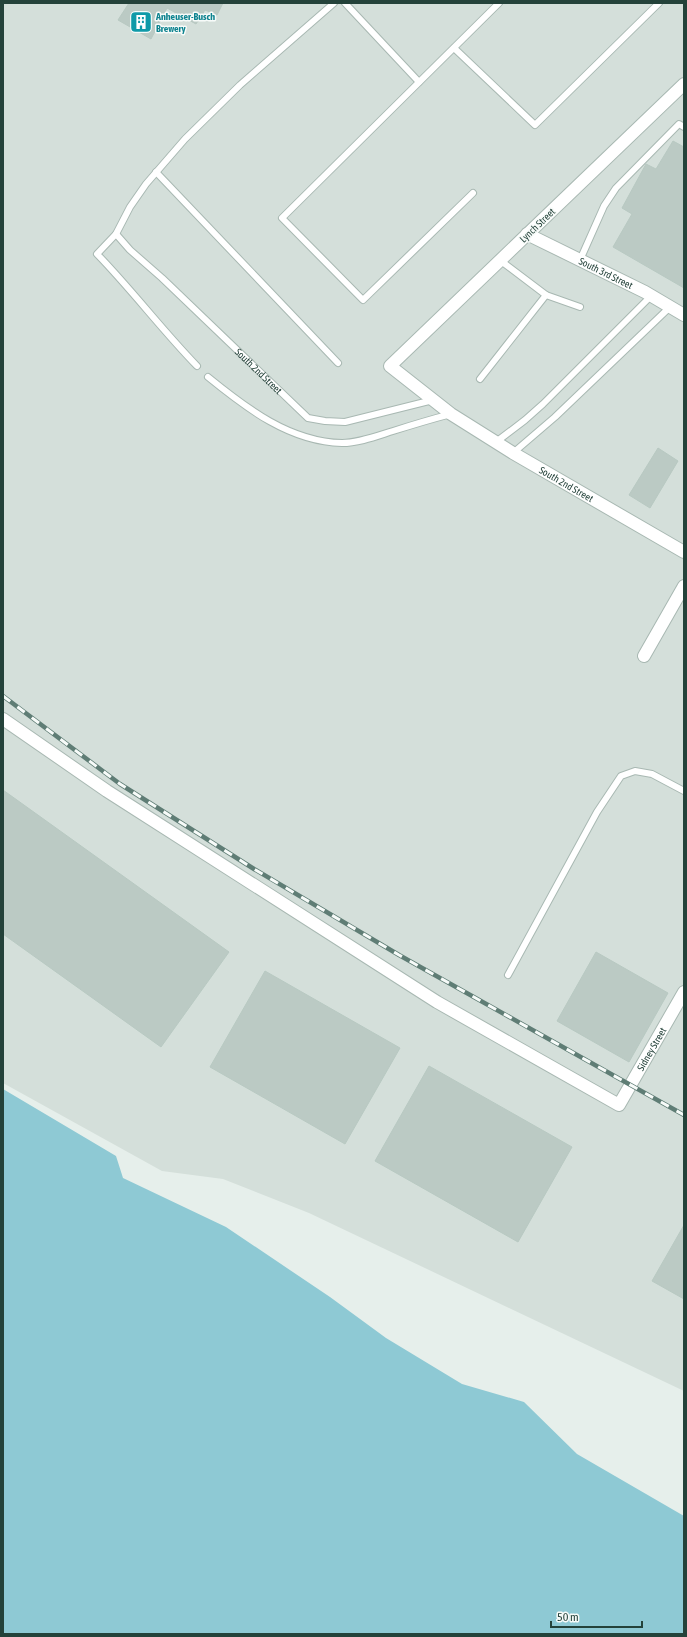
<svg xmlns="http://www.w3.org/2000/svg" width="687" height="1637" font-family="'Asap Condensed',sans-serif">
  <style>
    .built { fill: #d4dfda }
    .water { fill: #8ec9d4 }
    .building { fill: #bbcac4; stroke: #b8c9c2 }
    .lines { fill: none; stroke-linecap: round; stroke-linejoin: round }
    .service-casing { stroke: #a8b8b2; stroke-width: 8 }
    .minor-casing { stroke: #a8b8b2; stroke-width: 14 }
    .service { stroke: #fff; stroke-width: 6 }
    .minor { stroke: #fff; stroke-width: 12 }
    .rail-casing { stroke: #5f7d75; stroke-width: 4.5 }
    .rail { stroke: #f7fbf9; stroke-width: 3; stroke-dasharray: 9; stroke-linecap: butt }
    .labels { text-anchor: middle; stroke-width: 3; stroke-linejoin: round; paint-order: stroke }
    .culture-label { font-size: 10px; font-weight: bold; fill: #0d838f; stroke: #f7fbf9; text-anchor: start }
    .street-label { font-size: 10px; fill: #24423a; stroke: #f7fbf9 }
  </style>
  <rect width="100%" height="100%" fill="#e6efeb"/>
  <polygon class="built" points="3,3 684,3 684,1391 309,1213 223,1179 162,1171 3,1083"/>
  <polygon class="water" points="3,1089 116,1156 123,1178 226,1227 330,1297 386,1338 462,1384 524,1402 577,1454 684,1516 684,1634 3,1634"/>
  <g class="building">
    <polygon points="129,3 223,3 217,15 205,10 196,24 167,8 151,39 118,20"/>
    <polygon points="673,141 684,147 684,288 613,247 632,214 622,208 646,164 656,169"/>
    <polygon points="658,448 678,461 650,508 629,495"/>
    <polygon points="3,790 229,952 161,1047 3,934"/>
    <polygon points="596,952 668,993 629,1062 557,1021"/>
    <polygon points="265,971 400,1048 345,1144 210,1067"/>
    <polygon points="429,1066 572,1147 518,1242 375,1161"/>
    <polygon points="684,1225 684,1299 652,1281"/>
  </g>
  <g class="lines">
    <g class="service-casing">
      <g id="service">
        <polyline points="345,3 419,82"/>
        <polyline points="454,48 535,125 659,3"/>
        <polyline points="156,172 338,363"/>
        <polyline points="473,193 363,300 282,218 499,3"/>
        <path id="s1" d="M116 234 130 250 162 278 308 418 325 421 345 422 433 400"/>
        <polyline points="580,260 604,206 616,188 679,124 684,127"/>
        <polyline points="546,295 580,307"/>
        <path d="M197 366C162 330 132 290 97 254L116 234 130 207 146 184 185 139 240 85 334 3"/>
        <path d="M208 377C246 408 290 442 342 443 359 443 377 436 393 431 412 425 432 419 451 414"/>
        <polyline points="480,379 546,295 501,261"/>
        <polyline points="496,442 525,420 543,404 651,296"/>
        <polyline points="513,453 555,417 670,307"/>
        <polyline points="508,975 597,812 621,776 635,771 652,774 684,791"/>
      </g>
    </g>
    <g class="minor-casing">
      <g id="minor">
        <path id="s2" d="M684 84 390 366 451 414 513 453 684 552"/>
        <path id="s3" d="M527 234 645 292 684 315"/>
        <polyline points="644,656 684,586"/>
        <path id="s4" d="M3 719 107 791 437 1002 619 1105 684 992"/>
      </g>
    </g>
    <use href="#service" class="service"/>
    <use href="#minor" class="minor"/>
    <g class="rail-casing">
      <polyline id="rail" points="3,696 120,784 254,869 399,955 684,1115"/>
    </g>
    <use href="#rail" class="rail"/>
  </g>
  <defs>
    <g id="building-square" transform="scale(1.15)"><rect x="-9" y="-9" width="18" height="18" rx="4" fill="#0f9aa8" stroke="#f7fbf9"/><path d="M-4-6H4V6H1V3H-1V6H-4ZM-2.5-4.3h1.7v1.8h-1.7ZM.8-4.3h1.7v1.8H.8ZM-2.5-1h1.7V.8h-1.7ZM.8-1h1.7V.8H.8Z" fill="#fff"/></g>
  </defs>
  <g fill-rule="evenodd">
    <use href="#building-square" x="141" y="22"/>
  </g>
  <g class="labels">
    <g class="culture-label">
      <text x="156" y="20">Anheuser-Busch<tspan x="156" dy="12">Brewery</tspan></text>
    </g>
    <g class="street-label">
      <text transform="translate(537 225) rotate(-44)" y="4">Lynch Street</text>
      <text dy="4" stroke="none"><textPath href="#s3" startOffset="88">South 3rd Street</textPath></text>
      <text dy="4" stroke="none"><textPath href="#s1" startOffset="198">South 2nd Street</textPath></text>
      <text dy="4" stroke="none"><textPath href="#s2" startOffset="620">South 2nd Street</textPath></text>
      <text dy="4" stroke="none"><textPath href="#s4" startOffset="792">Sidney Street</textPath></text>
    </g>
  </g>
  <rect width="687" height="1637" fill="none" stroke="#24423a" stroke-width="8"/>
  <path d="M551 1621v6h91v-6" fill="none" stroke="#24423a" stroke-width="2"/>
  <text x="557" y="1621" font-size="12" fill="#24423a" stroke="#f7fbf9" stroke-width="3" paint-order="stroke">50 m</text>
</svg>
